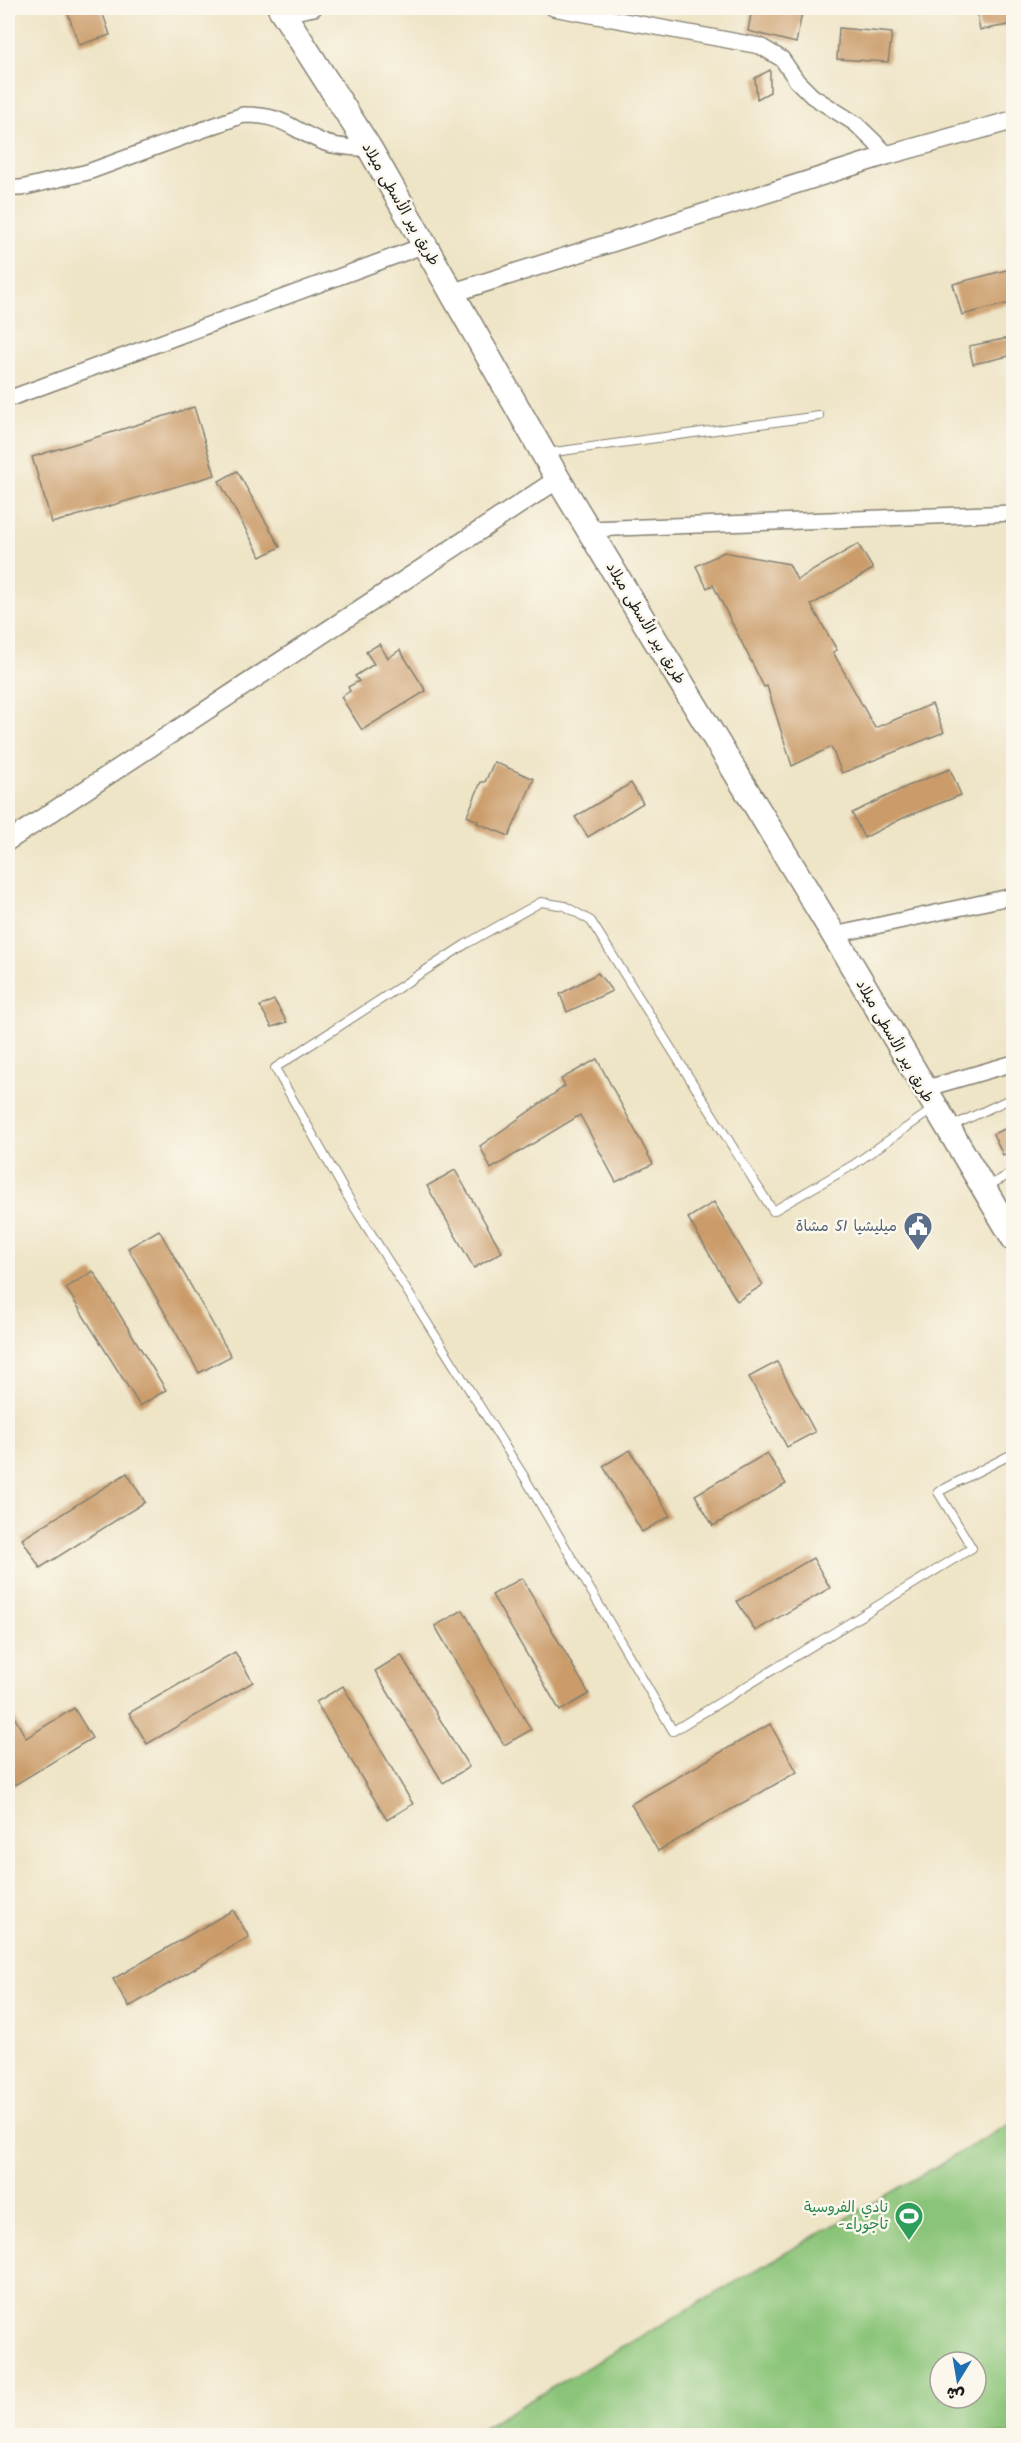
<svg xmlns="http://www.w3.org/2000/svg" width="1021" height="2443" font-family="Kalam,'Playpen Sans Arabic',sans-serif">
  <style>
    .green { fill: #8ac478; stroke: #53704a; stroke-width: 1.5; fill-rule: evenodd }
    .building { fill: #cb9c6b }
    .lines { fill: none; stroke-linecap: round; stroke-linejoin: round }
    .service-casing { stroke: #858071; stroke-width: 10 }
    .minor-casing { stroke: #858071; stroke-width: 18 }
    .tertiary-casing { stroke: #858071; stroke-width: 21 }
    .primary-casing { stroke: #858071; stroke-width: 27 }
    .service { stroke: #fff; stroke-width: 8 }
    .minor { stroke: #fff; stroke-width: 15 }
    .tertiary { stroke: #fff; stroke-width: 18 }
    .primary { stroke: #fff; stroke-width: 24 }
    .labels { text-anchor: middle; stroke-width: 5; stroke-linejoin: round; paint-order: stroke }
    .street-label { font-size: 15px; fill: #1c1c1c; stroke: #fbf7ec }
    .service-label { font-size: 15px; fill: #4e5e75; stroke: #fbf7ec; text-anchor: end }
    .leisure-label { font-size: 15px; fill: #27864d; stroke: #fbf7ec; text-anchor: end }
  </style>
  <rect width="100%" height="100%" fill="#fbf7ec"/>
  <filter id="ink" filterUnits="userSpaceOnUse"><feTurbulence type="fractalNoise" baseFrequency=".0167" numOctaves="2"/><feDisplacementMap in="SourceGraphic" scale="12" xChannelSelector="R" yChannelSelector="G"/><feConvolveMatrix kernelMatrix="1 2 1 2 8 2 1 2 1" color-interpolation-filters="sRGB"/></filter>
  <filter id="wash" filterUnits="userSpaceOnUse"><feTurbulence type="fractalNoise" baseFrequency=".008" numOctaves="4" result="noise"/><feDisplacementMap in="SourceGraphic" scale="24" xChannelSelector="R" yChannelSelector="G"/><feGaussianBlur stdDeviation="1.35" result="paint"/><feColorMatrix in="noise" values="0 0 0 0 0 0 0 0 0 0 0 0 0 0 0 0 0 1.4 0 .05"/><feComposite in="paint" operator="in"/></filter>
  <g filter="url(#wash)">
    <rect width="100%" height="100%" fill="#eee4c6"/>
    <path class="green" d="M1013 2122V2435H470ZM940 2362H976V2398H940Z"/>
    <g id="blocks">
      <g class="building">
        <polygon points="66,8 101,8 110,35 79,45"/>
        <polygon points="752,8 803,8 796,43 748,31"/>
        <polygon points="976,8 1014,8 1014,24 980,30"/>
        <polygon points="839,28 892,33 888,62 837,59"/>
        <polygon points="770,70 770,92 757,99 755,78"/>
        <polygon points="1014,268 1014,302 962,315 953,284"/>
        <polygon points="1014,337 1014,355 973,364 969,346"/>
        <polygon points="194,407 215,475 52,523 32,457"/>
        <polygon points="237,471 280,547 261,557 219,481"/>
        <polygon points="858,544 873,569 811,605 837,650 833,652 875,728 932,704 944,732 842,773 831,747 792,766 767,686 764,687 713,585 707,588 696,566 724,552 789,564 797,580"/>
        <polygon points="379,644 388,658 400,650 426,691 362,730 341,697 350,691 348,687 359,681 355,676 374,664 366,652"/>
        <polygon points="494,762 534,779 509,836 477,823 478,821 467,816 481,782 485,782"/>
        <polygon points="950,769 961,795 905,817 864,838 852,813 910,785"/>
        <polygon points="631,783 643,803 588,837 575,817"/>
        <polygon points="598,973 612,991 567,1012 560,994"/>
        <polygon points="274,1000 287,1022 272,1027 260,1006"/>
        <polygon points="597,1059 653,1164 616,1182 580,1115 491,1169 480,1146 565,1086 561,1079"/>
        <polygon points="1014,1125 1014,1150 1003,1155 993,1134"/>
        <polygon points="455,1170 502,1252 474,1268 427,1186"/>
        <polygon points="714,1202 763,1285 737,1301 688,1218"/>
        <polygon points="159,1230 231,1356 199,1373 128,1248"/>
        <polygon points="93,1271 166,1390 140,1406 66,1288"/>
        <polygon points="777,1362 815,1432 787,1447 749,1377"/>
        <polygon points="630,1450 670,1516 642,1532 603,1466"/>
        <polygon points="767,1453 786,1484 713,1526 695,1495"/>
        <polygon points="127,1473 145,1502 40,1568 22,1539"/>
        <polygon points="813,1558 830,1588 755,1631 737,1601"/>
        <polygon points="522,1578 589,1694 560,1711 492,1595"/>
        <polygon points="463,1610 531,1730 504,1745 435,1626"/>
        <polygon points="235,1652 253,1682 147,1744 129,1713"/>
        <polygon points="401,1655 469,1767 443,1783 375,1671"/>
        <polygon points="343,1686 413,1804 387,1820 316,1702"/>
        <polygon points="8,1706 26,1738 74,1708 92,1738 8,1789"/>
        <polygon points="770,1724 797,1772 658,1851 631,1804"/>
        <polygon points="233,1910 249,1937 129,2007 113,1979"/>
      </g>
    </g>
  </g>
  <g filter="url(#ink)">
    <use href="#blocks" fill-opacity="0" stroke="#858071" stroke-width="1.5"/>
    <g class="lines">
      <g class="service-casing">
        <g id="service">
          <polyline points="547,453 819,416"/>
          <polyline points="933,1109 853,1165 773,1211 591,921 565,906 541,902 466,944 275,1068 348,1197 525,1478 673,1731 972,1548 938,1492 1014,1453"/>
          <polyline points="950,1127 1014,1097"/>
          <polyline points="988,1186 1014,1172"/>
        </g>
      </g>
      <g class="minor-casing">
        <g id="minor">
          <polyline points="553,8 760,46 782,59 797,81 812,96 856,124 888,155"/>
          <polyline points="284,14 314,8"/>
          <path d="M8 188H21L88 172 243 115C285 115 288 128 323 142 336 148 355 147 370 149"/>
          <polyline points="8,399 425,245"/>
          <polyline points="590,529 1014,513"/>
          <polyline points="834,935 1014,896"/>
          <polyline points="924,1089 1014,1063"/>
        </g>
      </g>
      <g class="tertiary-casing">
        <g id="tertiary">
          <polyline points="452,293 888,155 1014,120"/>
          <polyline points="8,841 558,479"/>
        </g>
      </g>
      <g class="primary-casing">
        <polyline id="primary" points="280,8 370,149 558,479 834,935 1014,1239"/>
      </g>
      <use href="#service" class="service"/>
      <use href="#minor" class="minor"/>
      <use href="#tertiary" class="tertiary"/>
      <use href="#primary" class="primary"/>
    </g>
  </g>
  <defs>
    <g id="civic-pin" transform="scale(1.5)"><path d="M0 17L-7.5 6A9.5 9.5 0 1 1 7.5 6Z" fill="#5c6f8a" stroke="#fbf7ec"/><path d="M-.6-6.5H3V-4.5H.6V-3L4-1V1h2V6H-6V1h2V-1L-.6-3ZM-1.2 2.5V6h2.4V2.5Z" fill="#fff"/></g>
    <g id="stadium-pin" transform="scale(1.5)"><path d="M0 17L-7.5 6A9.5 9.5 0 1 1 7.5 6Z" fill="#2e9e5b" stroke="#fbf7ec"/><path d="M0-5a6.5 5 0 1 0 0 10a6.5 5 0 1 0 0-10ZM-3.5-1.8h7v3.6h-7Z" fill="#fff"/></g>
  </defs>
  <g fill-rule="evenodd">
    <use href="#civic-pin" x="918" y="1226"/>
    <use href="#stadium-pin" x="909" y="2216"/>
  </g>
  <g class="labels">
    <g class="street-label">
      <text transform="translate(401 204) rotate(60)" y="5">طريق بير الأسطى ميلاد</text>
      <text transform="translate(646 623) rotate(59)" y="5">طريق بير الأسطى ميلاد</text>
      <text transform="translate(895 1041) rotate(60)" y="5">طريق بير الأسطى ميلاد</text>
    </g>
    <g class="service-label">
      <text x="897" y="1231">ميليشيا 51 مشاة</text>
    </g>
    <g class="leisure-label">
      <text x="888" y="2212">نادي الفروسية<tspan x="888" dy="17">-تاجوراء</tspan></text>
    </g>
  </g>
  <rect width="1021" height="2443" fill="none" stroke="#fbf7ec" stroke-width="30"/>
  <g transform="translate(958 2380) rotate(191)"><circle r="28" fill="#fbf7ec" stroke="#a29f99" stroke-width="1.5"/>
  <path d="M0-4.5L10 22L0 15L-10 22Z" fill="#1f6fb2"/>
  <text y="-9" font-size="16" font-weight="bold" text-anchor="middle" fill="#1c1c1c">ش</text>
  </g>
</svg>
